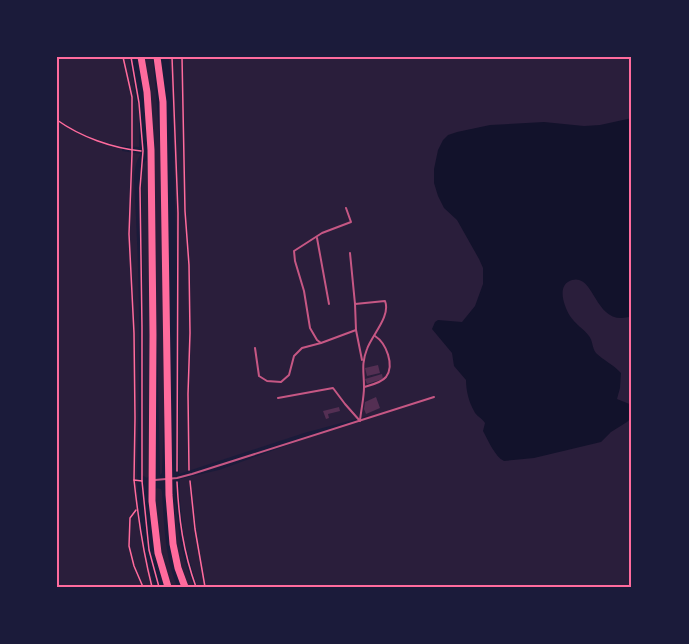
<svg xmlns="http://www.w3.org/2000/svg" width="689" height="644" font-family="Lato,sans-serif">
  <style>
    .green { fill: #2a1e3b }
    .water { fill: #12122b }
    .building { fill: #542f53 }
    .lines { fill: none; stroke-linecap: round; stroke-linejoin: round }
    .path { stroke: #ff6b9d; stroke-width: 1.5 }
    .service { stroke: #c65784; stroke-width: 2 }
    .primary { stroke: #ff6b9d; stroke-width: 7 }
    .neatline { fill: none; stroke: #ff6b9d; stroke-width: 2 }
  </style>
  <rect width="100%" height="100%" fill="#1b1b3a"/>
  <g class="green">
    <path d="M57 57H129L137 103H139V147L122 146V151L141 154C135 162 135 170 134 180 138 247 140 315 139 382 139 426 135 472 139 515 141 540 148 564 155 587H57Z"/>
    <polygon points="144,57 153,57 153,59 160,142 165,387 162,473 160,475 153,157"/>
    <polygon points="169,57 632,57 632,587 197,587 184,540 180,500 180,479 219,470 371,415 304,433 179,474 178,433 180,374 172,92"/>
    <path d="M146 160 147 161 150 247 149 476 147 478 142 475C145 373 143 271 141 168Z"/>
    <polygon points="174,485 180,541 185,562 194,587 187,587 176,546"/>
    <path d="M157 488 161 489 162 492C164 524 165 557 177 587H170C159 555 157 524 155 490Z"/>
  </g>
  <path class="water" d="M632 118V316C594 329 596 273 572 280 556 285 564 306 570 316 575 324 584 329 589 336 593 341 592 348 596 353 603 360 614 365 621 373L620 388 617 399 632 405V417L627 422 611 432 601 442 534 458 504 461C495 457 488 440 483 431L485 423C482 418 476 416 474 411 469 402 466 391 466 380L454 366 452 353 432 329 435 322 438 320 462 322 475 306 483 284V268L479 259 457 220 444 208 438 196 434 183V169L438 150 443 140 448 135 457 132 490 125 544 122 584 126 600 125Z"/>
  <g class="building">
    <polygon points="378,365 380,373 367,376 365,368"/>
    <polygon points="382,374 383,379 367,384 365,379"/>
    <polygon points="376,397 380,408 366,414 364,409 365,402"/>
    <polygon points="339,407 340,411 328,414 329,418 326,419 323,411"/>
  </g>
  <g class="lines">
    <g class="path">
      <polyline points="123,57 132,97 132,154 129,234 134,333 135,418 134,480"/>
      <polyline points="131,57 139,103 143,151 140,188 142,327 142,481 149,550 159,587"/>
      <polyline points="172,57 178,213 177,471"/>
      <polyline points="182,57 185,211 189,265 190,333 188,394 189,470"/>
      <path d="M57 120C81 137 112 148 141 151"/>
      <path d="M142 481 134 480C138 517 143 552 152 587"/>
      <polyline points="190,481 195,529 205,587"/>
      <path d="M177 482C179 520 183 551 196 587"/>
      <polyline points="136,510 130,518 129,546 134,566 143,587"/>
    </g>
    <g class="service">
      <polyline points="346,208 351,222 322,233 294,251 295,261 304,291 310,328 317,340 321,343 356,330"/>
      <polyline points="317,238 329,304"/>
      <polyline points="355,304 356,330 362,360"/>
      <polyline points="255,348 259,376 267,381 281,382 289,375 294,356 302,348 321,343"/>
      <path d="M364 387C371 385 381 383 386 377 395 365 386 343 375 336"/>
      <path d="M278 398 333 388 345 404 360 421C361 410 364 398 364 387 364 372 361 364 367 349 372 335 391 316 385 301L355 304 350 253"/>
      <polyline points="155,480 177,478 192,474 434,397"/>
    </g>
    <g class="primary">
      <polyline points="141,57 147,92 151,150 153,335 152,501 158,553 168,587"/>
      <polyline points="157,57 163,102 169,495 173,544 178,568 185,587"/>
    </g>
  </g>
  <rect width="689" height="644" fill="none" stroke="#1b1b3a" stroke-width="117"/>
  <rect x="58" y="58" width="572" height="528" class="neatline"/>
</svg>
